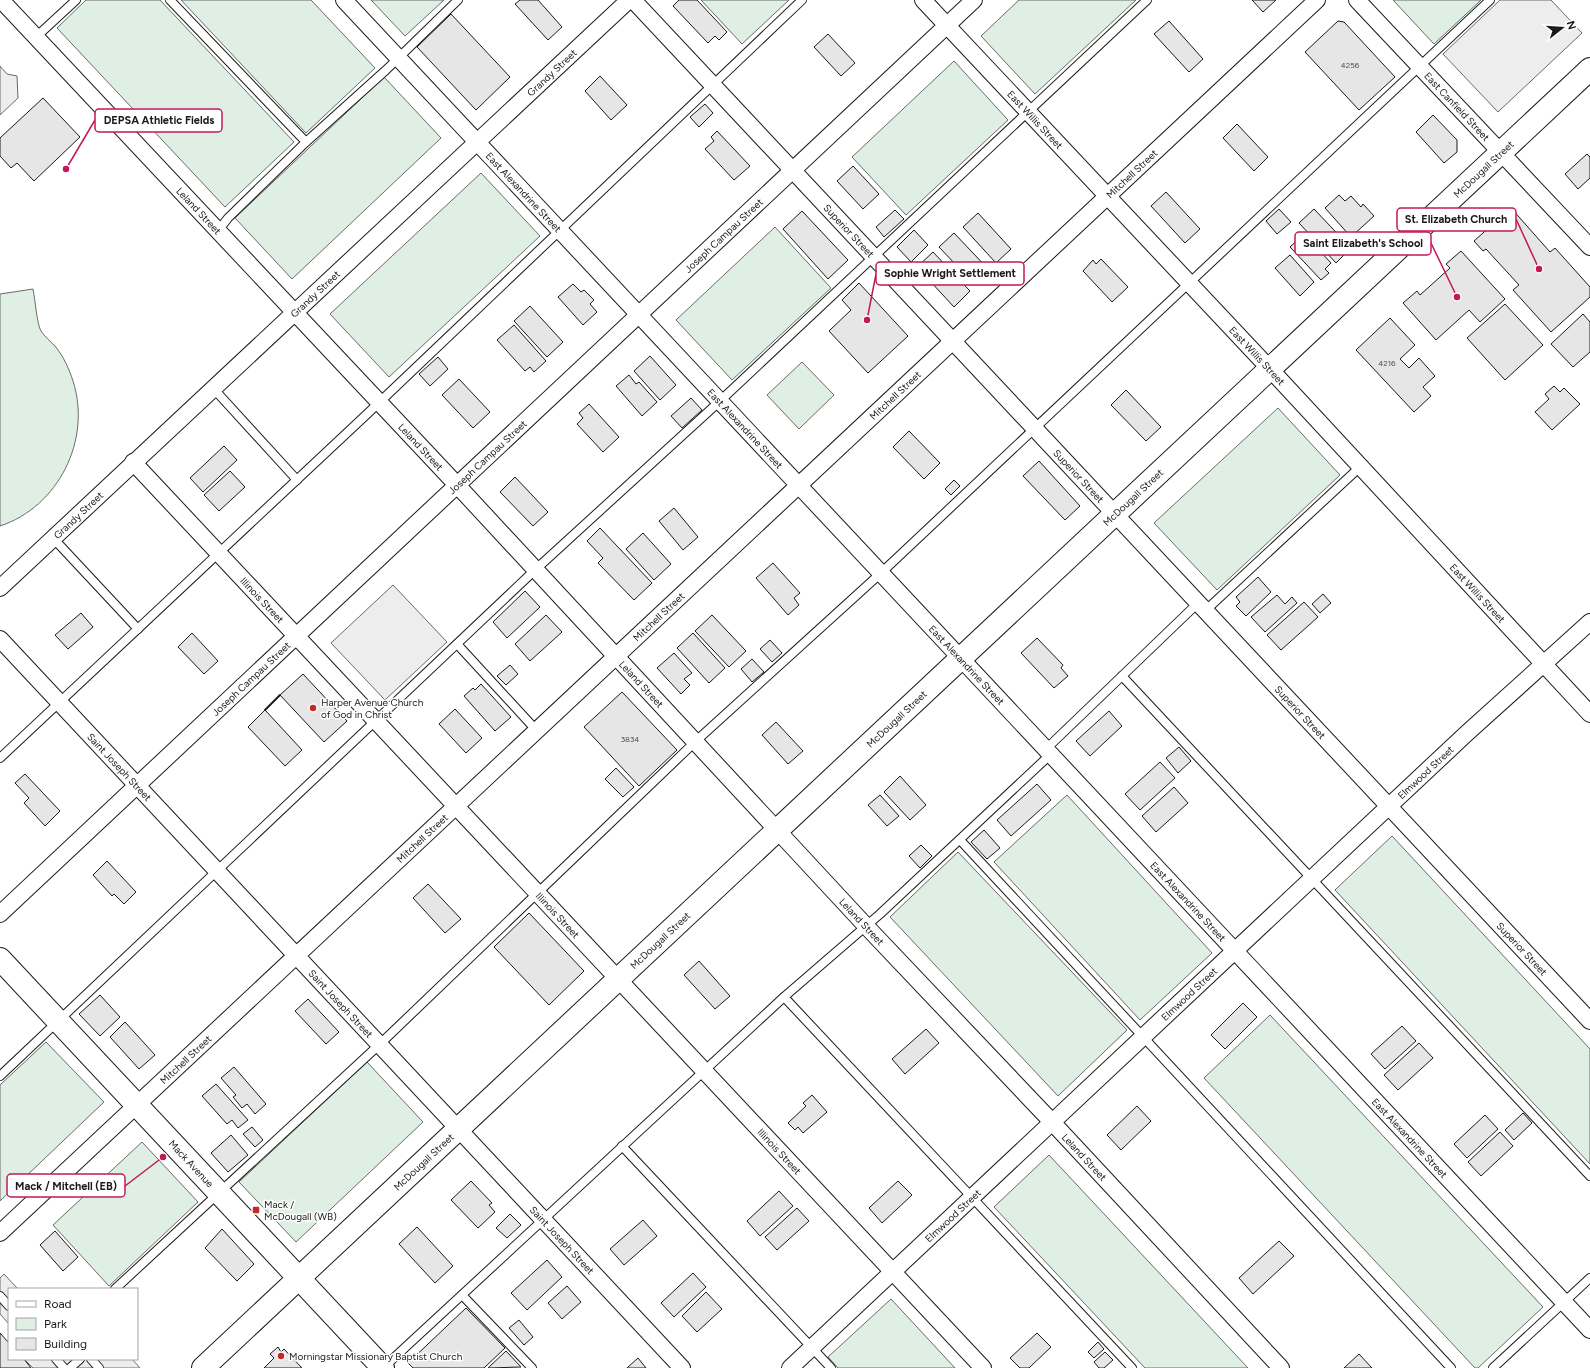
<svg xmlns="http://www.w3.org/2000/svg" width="1590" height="1368" font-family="Figtree,sans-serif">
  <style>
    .green { fill: #e0efe3; stroke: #6a6a6a }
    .parking { fill: #ededed; stroke: #6a6a6a }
    .building { fill: #e6e6e6; stroke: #1a1a1a }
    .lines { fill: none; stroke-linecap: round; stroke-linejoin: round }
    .lane-casing { stroke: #1a1a1a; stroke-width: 10 }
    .street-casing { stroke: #1a1a1a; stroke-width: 18 }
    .secondary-casing { stroke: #1a1a1a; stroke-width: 24 }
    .lane { stroke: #fff; stroke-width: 8 }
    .street { stroke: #fff; stroke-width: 16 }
    .secondary { stroke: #fff; stroke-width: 22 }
    .wall { stroke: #1a1a1a; stroke-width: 2 }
    .poi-dot { fill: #c62828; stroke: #fff; stroke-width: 1.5 }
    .labels { text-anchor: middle; stroke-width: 3; stroke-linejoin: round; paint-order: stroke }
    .number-label { font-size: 8px; fill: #4d4d4d }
    .street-label { font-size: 10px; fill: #1a1a1a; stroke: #fff }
    .poi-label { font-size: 10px; fill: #1a1a1a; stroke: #fff; text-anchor: start }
    .leader { fill: none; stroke: #c2185b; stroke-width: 1.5 }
    .callout-dot { fill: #c2185b; stroke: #fff; stroke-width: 1.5 }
    .callout { fill: #fff; stroke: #c2185b; stroke-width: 1.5 }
    .callout-label { font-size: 11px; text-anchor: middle; font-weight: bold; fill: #1a1a1a }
  </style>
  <rect width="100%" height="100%" fill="#fff"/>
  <g class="green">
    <polygon points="86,0 160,0 294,142 225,207 57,28"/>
    <polygon points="181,0 311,0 375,68 306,133"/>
    <polygon points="371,0 444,0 405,36"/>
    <polygon points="701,0 789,0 742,44"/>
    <polygon points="1019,0 1136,0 1035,94 981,36"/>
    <polygon points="1393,0 1481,0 1434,44"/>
    <polygon points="954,61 1008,120 906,215 852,157"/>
    <polygon points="384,77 441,138 292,279 235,218"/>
    <polygon points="481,173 540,236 389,377 330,314"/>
    <polygon points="775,227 831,288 732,380 676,320"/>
    <path d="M33 289C35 298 37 325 41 331 44 336 51 342 55 346 64 357 69 369 73 381 92 440 58 507 0 526V294Z"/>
    <polygon points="802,362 834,395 799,429 767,395"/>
    <polygon points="1278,408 1340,475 1217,590 1154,523"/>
    <polygon points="1067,795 1212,953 1140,1020 994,862"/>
    <polygon points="1392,836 1590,1049 1590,1164 1335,890"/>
    <polygon points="958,852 1127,1030 1058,1096 890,917"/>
    <polygon points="1270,1015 1543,1307 1478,1368 1475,1368 1204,1078"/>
    <polygon points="46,1042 104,1102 0,1201 0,1085"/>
    <polygon points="367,1062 423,1122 296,1242 239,1182"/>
    <polygon points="142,1142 198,1202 109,1286 53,1225"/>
    <polygon points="1049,1155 1248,1368 1145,1368 994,1207"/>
    <polygon points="891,1299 955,1368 838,1368 828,1357"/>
  </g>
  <g class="parking">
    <polygon points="1500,0 1551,0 1582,33 1498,112 1443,54"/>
    <polygon points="0,66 7,74 17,76 18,98 0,115"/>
    <polygon points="393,585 447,642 385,700 331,643"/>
    <polygon points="4,1274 18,1289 9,1289 9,1324 0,1314 0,1278"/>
    <polygon points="24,1359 132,1359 140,1368 33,1368"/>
  </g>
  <g class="building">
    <polygon points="520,0 538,0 562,27 548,40 515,4"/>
    <polygon points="679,0 697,0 727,32 719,40 715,36 708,43 673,6"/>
    <polygon points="1252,0 1276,0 1263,12"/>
    <polygon points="451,14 510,77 476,110 417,47"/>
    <polygon points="1169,21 1203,59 1189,72 1154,34"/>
    <polygon points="1338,21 1344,22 1395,77 1359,110 1305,52"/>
    <polygon points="828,34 855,63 841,76 814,47"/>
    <polygon points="600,76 627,105 611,120 585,91"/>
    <polygon points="43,98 80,137 34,181 17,163 11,168 0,156 0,138"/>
    <polygon points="705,104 713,113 699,127 690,117"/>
    <polygon points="1433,115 1457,140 1457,152 1444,163 1416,132"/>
    <polygon points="1237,124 1268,157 1254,171 1223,138"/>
    <polygon points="717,131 750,166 734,180 705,149 714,141 711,137"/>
    <polygon points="1587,154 1590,157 1590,178 1578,189 1565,174"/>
    <polygon points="853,166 879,194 863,209 837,181"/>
    <polygon points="1166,192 1200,229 1185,243 1151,206"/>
    <polygon points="1339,195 1345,201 1351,196 1361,207 1363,204 1374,216 1351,237 1325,208"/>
    <polygon points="1511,208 1550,252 1555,248 1590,287 1590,297 1551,332 1513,290 1519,285 1486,249 1483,251 1474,241"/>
    <polygon points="1279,209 1291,222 1277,234 1266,221"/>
    <polygon points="1314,209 1351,248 1336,263 1299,223"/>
    <polygon points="895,210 904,219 884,237 876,227"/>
    <polygon points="802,211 848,260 828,279 783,229"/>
    <polygon points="978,213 1011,249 996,263 963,227"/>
    <polygon points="914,230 928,245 911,262 897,247"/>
    <polygon points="954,233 990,271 975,285 939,247"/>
    <polygon points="1304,234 1331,263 1325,269 1329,273 1321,280 1290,247"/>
    <polygon points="1461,251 1505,299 1480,322 1469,310 1436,340 1403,303 1417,291 1420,295 1450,268 1446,264"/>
    <polygon points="933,252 970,291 954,307 917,267"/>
    <polygon points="1290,255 1314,282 1300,296 1275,268"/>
    <polygon points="1101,259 1128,287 1112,302 1083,271 1093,260 1096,264"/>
    <polygon points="859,283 908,336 868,373 829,331 851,310 842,300"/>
    <polygon points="573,284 581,292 584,290 594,300 590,304 597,312 583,325 558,297"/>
    <polygon points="1505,304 1543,345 1505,380 1467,338"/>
    <polygon points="530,306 563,342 547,357 514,321"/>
    <polygon points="1583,314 1590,322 1590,352 1573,367 1551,344"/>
    <polygon points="1390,318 1415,345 1400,359 1409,368 1419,358 1435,376 1423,387 1431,396 1414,412 1356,350"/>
    <polygon points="514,325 546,361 534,372 530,367 525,371 497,340"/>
    <polygon points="650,356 676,385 660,400 634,371"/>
    <polygon points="438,357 448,369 430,386 419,374"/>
    <polygon points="629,375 636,384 639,382 657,402 642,416 616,386"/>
    <polygon points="459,379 490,412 473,428 442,395"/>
    <polygon points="1554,386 1560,392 1564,388 1580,404 1552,430 1535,412 1549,399 1545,394"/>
    <polygon points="1126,390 1161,427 1146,441 1111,405"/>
    <polygon points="691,398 702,410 682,428 671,416"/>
    <polygon points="589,404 619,437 603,452 577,424 583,418 579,413"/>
    <polygon points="909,431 940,463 924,479 893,447"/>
    <polygon points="224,446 237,460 203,492 190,478"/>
    <polygon points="1039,461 1080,506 1065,520 1023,476"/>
    <polygon points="230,471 245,487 219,511 204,495"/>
    <polygon points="515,477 548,512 533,526 500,492"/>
    <polygon points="954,480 960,486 951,495 945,489"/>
    <polygon points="674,508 698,537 683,550 659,521"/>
    <polygon points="600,528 652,583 634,600 598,563 603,558 587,541"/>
    <polygon points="643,533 671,564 654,580 626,549"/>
    <polygon points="773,563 800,593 794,598 799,605 788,615 756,578"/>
    <polygon points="1258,577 1271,592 1246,616 1236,606 1240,602 1236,597"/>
    <polygon points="525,591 540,607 507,638 493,622"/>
    <polygon points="1323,594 1331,603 1320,613 1312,604"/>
    <polygon points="1277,595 1285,604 1292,597 1297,603 1265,632 1251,617"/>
    <polygon points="1304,602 1318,617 1281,650 1267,635"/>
    <polygon points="81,613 93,627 68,649 55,635"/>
    <polygon points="546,615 562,632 530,661 515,644"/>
    <polygon points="712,615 746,651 729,667 695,631"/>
    <polygon points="192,633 218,661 204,674 178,647"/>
    <polygon points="693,633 725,668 709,683 677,648"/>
    <polygon points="1037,638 1063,665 1061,668 1068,676 1054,688 1021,653"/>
    <polygon points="770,640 782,653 772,662 760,649"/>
    <polygon points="674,653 692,673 684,679 690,685 681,694 657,668"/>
    <polygon points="752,659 764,672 752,682 741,669"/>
    <polygon points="510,665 518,674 506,685 497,676"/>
    <polygon points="303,674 347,721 324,742 280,695"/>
    <polygon points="481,684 511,717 495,731 464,696 473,688 475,690"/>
    <polygon points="622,692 677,750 639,786 584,727"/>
    <polygon points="455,709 482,738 466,753 439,724"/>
    <polygon points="265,710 302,750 285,766 248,727"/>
    <polygon points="1109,711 1122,726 1090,756 1076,741"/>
    <polygon points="776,722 803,751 788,764 762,735"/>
    <polygon points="1179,747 1191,761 1178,773 1166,758"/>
    <polygon points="1160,762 1175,778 1140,810 1125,794"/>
    <polygon points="616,768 634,787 623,797 605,779"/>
    <polygon points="25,774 60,811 45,826 24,803 29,798 15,783"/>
    <polygon points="900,776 926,805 910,820 884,792"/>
    <polygon points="1037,784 1051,800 1011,836 997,820"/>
    <polygon points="1174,787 1188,803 1156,832 1142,816"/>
    <polygon points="880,795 899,816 887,826 868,805"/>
    <polygon points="984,830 1000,848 987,859 971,842"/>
    <polygon points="921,845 932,856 920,868 909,856"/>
    <polygon points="107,861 136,892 124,904 114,894 112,896 93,875"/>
    <polygon points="428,884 461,919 445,933 413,898"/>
    <polygon points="529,913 584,971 549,1005 494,947"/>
    <polygon points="699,961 730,996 715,1009 684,975"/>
    <polygon points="100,995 120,1017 100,1036 79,1014"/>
    <polygon points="308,999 339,1032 326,1044 295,1011"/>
    <polygon points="1243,1003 1257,1017 1225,1049 1211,1035"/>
    <polygon points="125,1022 155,1055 139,1069 110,1037"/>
    <polygon points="1402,1026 1416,1041 1385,1069 1371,1054"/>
    <polygon points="926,1029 939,1043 905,1074 892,1059"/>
    <polygon points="1419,1043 1433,1058 1398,1090 1384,1075"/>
    <polygon points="234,1067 266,1104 255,1114 247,1104 242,1108 233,1097 236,1095 221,1078"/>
    <polygon points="216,1084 248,1120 238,1128 232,1120 227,1124 202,1096"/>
    <polygon points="812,1095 827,1112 803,1133 798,1127 795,1130 788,1123 806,1106 803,1103"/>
    <polygon points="1137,1106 1151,1121 1121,1150 1107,1135"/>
    <polygon points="1523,1113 1532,1123 1514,1140 1505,1130"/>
    <polygon points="1485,1115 1498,1129 1467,1158 1454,1144"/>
    <polygon points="252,1127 263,1140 255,1147 243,1134"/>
    <polygon points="1500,1132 1513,1146 1481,1176 1468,1162"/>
    <polygon points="231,1135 248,1155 228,1172 211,1153"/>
    <polygon points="471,1181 492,1203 489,1205 495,1212 478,1228 451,1200"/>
    <polygon points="898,1181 912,1195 882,1223 869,1208"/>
    <polygon points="779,1191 793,1206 760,1236 747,1221"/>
    <polygon points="797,1208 809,1221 777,1250 765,1237"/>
    <polygon points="510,1214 521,1225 507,1238 496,1228"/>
    <polygon points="643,1220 657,1236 624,1265 610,1249"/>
    <polygon points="417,1227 453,1266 435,1283 399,1244"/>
    <polygon points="222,1229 254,1264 237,1281 205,1248"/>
    <polygon points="55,1231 78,1257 63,1271 40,1245"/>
    <polygon points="1279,1241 1294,1256 1253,1294 1239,1278"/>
    <polygon points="547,1260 562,1277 527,1310 511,1293"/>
    <polygon points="693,1273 706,1287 674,1317 661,1303"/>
    <polygon points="567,1286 581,1302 562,1319 548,1303"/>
    <polygon points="706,1292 722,1309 697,1332 682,1316"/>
    <polygon points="466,1308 505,1348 484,1368 413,1368 408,1363"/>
    <polygon points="519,1320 533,1337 524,1345 509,1328"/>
    <polygon points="0,1333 9,1343 9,1359 24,1359 31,1368 0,1368"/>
    <polygon points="1037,1333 1051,1347 1029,1368 1020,1368 1010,1358"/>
    <polygon points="1098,1342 1104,1349 1094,1358 1088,1352"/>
    <polygon points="278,1347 281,1352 284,1349 302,1368 264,1368 274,1358 270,1354"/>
    <polygon points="506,1351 521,1367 488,1368"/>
    <polygon points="1105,1352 1113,1360 1104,1368 1099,1368 1094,1362"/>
    <polygon points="1359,1354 1372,1368 1344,1368"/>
    <polygon points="638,1358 646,1368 627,1368"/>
  </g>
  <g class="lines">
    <g class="lane-casing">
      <g id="lane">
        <polyline points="170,0 306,142"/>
        <polyline points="36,37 76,0"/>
        <polyline points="218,231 228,218 306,142 386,70 458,0"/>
        <polyline points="213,388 297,480"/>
        <polyline points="53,538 138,629"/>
        <polyline points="1205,611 1360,467"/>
        <polyline points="457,644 537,731"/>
        <polyline points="1122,676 1590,1176"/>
        <polyline points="1046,749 1198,603"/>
        <polyline points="0,758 366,415 802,0"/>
        <polyline points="960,840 1451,1368"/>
        <polyline points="784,997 1132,1368"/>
        <polyline points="0,1076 535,570 720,401 1147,0"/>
        <polyline points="622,1146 831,1368"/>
        <polyline points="115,1289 380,1044 696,741 881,573 1490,0"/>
        <polyline points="462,1295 532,1368"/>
        <polyline points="0,1296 9,1306"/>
        <polyline points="56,1359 64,1368"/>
        <polyline points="91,1359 99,1368"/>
        <polyline points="384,1367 784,997 880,914 1051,754"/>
        <polyline points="70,1368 80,1359"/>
        <polyline points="1493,1368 1590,1278"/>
      </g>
    </g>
    <g class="street-casing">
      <g id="street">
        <path id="s1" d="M1 0 457 485 866 926 1052 1122 1281 1368"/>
        <path id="s2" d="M344 0 1590 1330"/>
        <path id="s3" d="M633 0 1590 1021"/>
        <path id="s4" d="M923 0 1270 369 1590 714"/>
        <path id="s5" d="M1357 0 1590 247"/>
        <path id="s6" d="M133 462 983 1368"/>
        <path id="s7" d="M0 588 629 0"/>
        <path id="s8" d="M0 639 682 1368"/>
        <path id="s9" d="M0 914 974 0"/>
        <path id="s10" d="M0 1233 1317 0"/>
        <path id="s11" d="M790 1368 1467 733 1590 622"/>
      </g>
    </g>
    <g class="secondary-casing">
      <g id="secondary">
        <path id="s12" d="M0 959 383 1368"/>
        <path id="s13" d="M203 1368 1590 69"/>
      </g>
    </g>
    <use href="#lane" class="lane"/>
    <use href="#street" class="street"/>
    <use href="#secondary" class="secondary"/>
    <polyline class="wall" points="265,710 280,695"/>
  </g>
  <g class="poi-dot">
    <circle cx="313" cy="708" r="4"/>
    <rect x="252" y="1206" width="8" height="8" rx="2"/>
    <circle cx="281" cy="1356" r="4"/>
  </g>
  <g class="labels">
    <g class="number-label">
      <text x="1350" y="68">4256</text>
      <text x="1387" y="366">4216</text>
      <text x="630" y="742">3834</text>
    </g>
    <g class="street-label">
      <text dy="4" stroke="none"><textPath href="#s7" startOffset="755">Grandy Street</textPath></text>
      <text dy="4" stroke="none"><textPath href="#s5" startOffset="146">East Canfield Street</textPath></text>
      <text dy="4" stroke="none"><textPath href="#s4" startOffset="164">East Willis Street</textPath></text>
      <text dy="4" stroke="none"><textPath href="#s13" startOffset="1754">McDougall Street</textPath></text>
      <text dy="4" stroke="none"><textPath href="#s10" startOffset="1550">Mitchell Street</textPath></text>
      <text dy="4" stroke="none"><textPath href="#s2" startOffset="263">East Alexandrine Street</textPath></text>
      <text dy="4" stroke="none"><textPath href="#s1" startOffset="289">Leland Street</textPath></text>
      <text dy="4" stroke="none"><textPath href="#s3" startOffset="316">Superior Street</textPath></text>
      <text dy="4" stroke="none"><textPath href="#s9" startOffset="992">Joseph Campau Street</textPath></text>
      <text dy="4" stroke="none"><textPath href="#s7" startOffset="431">Grandy Street</textPath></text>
      <text dy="4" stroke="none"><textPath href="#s4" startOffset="488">East Willis Street</textPath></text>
      <text dy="4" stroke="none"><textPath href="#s10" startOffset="1226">Mitchell Street</textPath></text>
      <text dy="4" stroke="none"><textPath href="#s2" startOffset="587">East Alexandrine Street</textPath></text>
      <text dy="4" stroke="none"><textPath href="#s1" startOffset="613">Leland Street</textPath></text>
      <text dy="4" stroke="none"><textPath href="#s9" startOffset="668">Joseph Campau Street</textPath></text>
      <text dy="4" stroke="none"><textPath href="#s3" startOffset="652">Superior Street</textPath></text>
      <text dy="4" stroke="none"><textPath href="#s13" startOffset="1274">McDougall Street</textPath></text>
      <text dy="4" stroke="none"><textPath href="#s7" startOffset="107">Grandy Street</textPath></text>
      <text dy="4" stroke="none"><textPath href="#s4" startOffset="812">East Willis Street</textPath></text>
      <text dy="4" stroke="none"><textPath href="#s6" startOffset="189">Illinois Street</textPath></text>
      <text dy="4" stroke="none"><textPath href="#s10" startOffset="902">Mitchell Street</textPath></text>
      <text dy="4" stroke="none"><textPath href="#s2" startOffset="911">East Alexandrine Street</textPath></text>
      <text dy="4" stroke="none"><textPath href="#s9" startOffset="344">Joseph Campau Street</textPath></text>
      <text dy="4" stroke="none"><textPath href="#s1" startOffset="937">Leland Street</textPath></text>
      <text dy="4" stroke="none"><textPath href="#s3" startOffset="976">Superior Street</textPath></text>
      <text dy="4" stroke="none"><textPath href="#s13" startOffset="950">McDougall Street</textPath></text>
      <text dy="4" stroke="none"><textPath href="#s8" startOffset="175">Saint Joseph Street</textPath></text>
      <text dy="4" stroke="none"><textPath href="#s11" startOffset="871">Elmwood Street</textPath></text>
      <text dy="4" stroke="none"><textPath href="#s10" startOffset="578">Mitchell Street</textPath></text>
      <text dy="4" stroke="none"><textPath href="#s2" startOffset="1235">East Alexandrine Street</textPath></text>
      <text dy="4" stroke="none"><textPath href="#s6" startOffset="621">Illinois Street</textPath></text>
      <text dy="4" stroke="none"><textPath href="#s1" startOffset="1261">Leland Street</textPath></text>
      <text dy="4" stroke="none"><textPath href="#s13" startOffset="626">McDougall Street</textPath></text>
      <text dy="4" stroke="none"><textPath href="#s3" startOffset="1300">Superior Street</textPath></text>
      <text dy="4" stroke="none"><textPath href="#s11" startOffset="547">Elmwood Street</textPath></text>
      <text dy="4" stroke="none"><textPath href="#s8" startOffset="499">Saint Joseph Street</textPath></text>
      <text dy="4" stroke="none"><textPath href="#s10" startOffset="254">Mitchell Street</textPath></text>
      <text dy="4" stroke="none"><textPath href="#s2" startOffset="1559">East Alexandrine Street</textPath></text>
      <text dy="4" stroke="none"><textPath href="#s6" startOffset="945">Illinois Street</textPath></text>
      <text dy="4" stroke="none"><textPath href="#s1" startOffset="1585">Leland Street</textPath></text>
      <text dy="4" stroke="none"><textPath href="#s13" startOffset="302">McDougall Street</textPath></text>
      <text dy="4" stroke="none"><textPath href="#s12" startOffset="280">Mack Avenue</textPath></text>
      <text dy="4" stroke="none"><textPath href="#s11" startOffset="223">Elmwood Street</textPath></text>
      <text dy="4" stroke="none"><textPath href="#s8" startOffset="823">Saint Joseph Street</textPath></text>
    </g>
    <g class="poi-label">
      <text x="321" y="706">Harper Avenue Church<tspan x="321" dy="12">of God in Christ</tspan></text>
      <text x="264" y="1208">Mack /<tspan x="264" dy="12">McDougall (WB)</tspan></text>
      <text x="289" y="1360">Morningstar Missionary Baptist Church</text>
    </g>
  </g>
  <path class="leader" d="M66 169L95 120M1539 269L1516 219M1457 297L1431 243M867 320L876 274M163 1157L125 1186"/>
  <g class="callout-dot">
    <circle cx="66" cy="169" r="4"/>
    <circle cx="1539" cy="269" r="4"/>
    <circle cx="1457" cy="297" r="4"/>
    <circle cx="867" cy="320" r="4"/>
    <circle cx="163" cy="1157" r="4"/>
  </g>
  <g class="callout">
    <rect x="95" y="109" width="127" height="23" rx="4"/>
    <rect x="1397" y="208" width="119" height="23" rx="4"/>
    <rect x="1295" y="232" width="136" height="23" rx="4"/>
    <rect x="876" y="262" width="148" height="23" rx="4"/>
    <rect x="7" y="1174" width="118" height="23" rx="4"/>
  </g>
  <g class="callout-label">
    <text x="159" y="124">DEPSA Athletic Fields</text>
    <text x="1456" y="223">St. Elizabeth Church</text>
    <text x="1363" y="247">Saint Elizabeth's School</text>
    <text x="950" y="277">Sophie Wright Settlement</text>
    <text x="66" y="1190">Mack / Mitchell (EB)</text>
  </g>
  <rect x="8" y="1288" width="130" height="72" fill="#ffffff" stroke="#a3a3a3"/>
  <rect x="16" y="1301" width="20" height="6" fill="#ffffff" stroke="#a3a3a3"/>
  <text x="44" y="1308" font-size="12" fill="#1a1a1a">Road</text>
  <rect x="16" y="1318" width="20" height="12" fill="#e0efe3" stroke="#a3a3a3"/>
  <text x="44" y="1328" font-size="12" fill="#1a1a1a">Park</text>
  <rect x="16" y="1338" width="20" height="12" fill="#e6e6e6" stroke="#a3a3a3"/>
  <text x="44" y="1348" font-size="12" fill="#1a1a1a">Building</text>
  <g transform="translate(1562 28) rotate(73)" stroke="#ffffff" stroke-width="3" paint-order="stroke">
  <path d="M0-3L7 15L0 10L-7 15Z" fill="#1a1a1a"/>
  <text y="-6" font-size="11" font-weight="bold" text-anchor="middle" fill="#1a1a1a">N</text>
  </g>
</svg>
